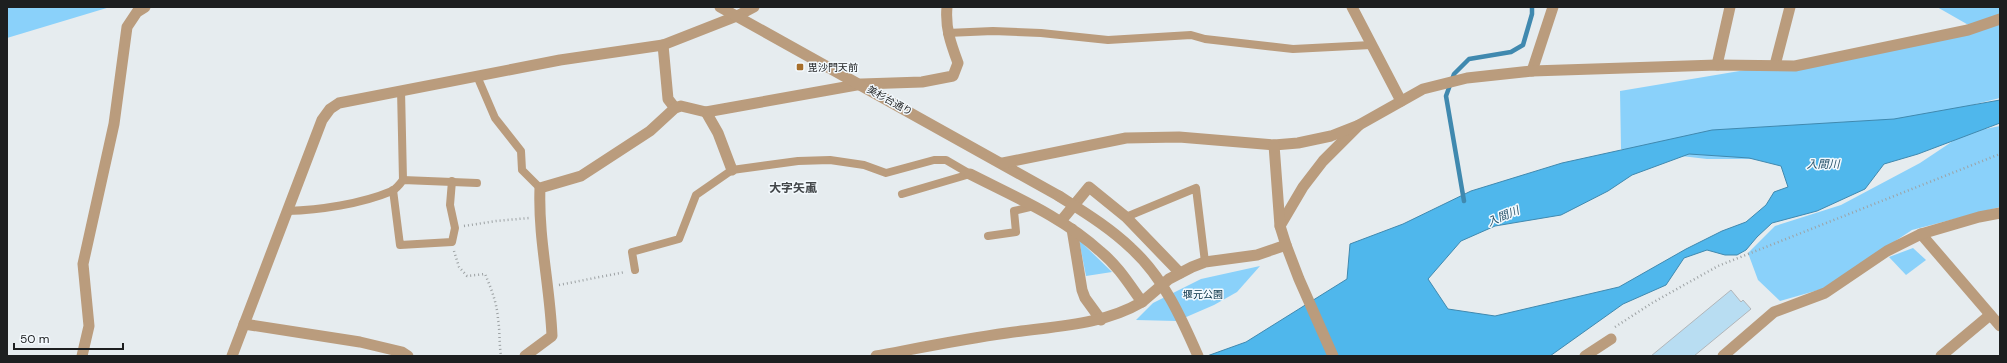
<svg xmlns="http://www.w3.org/2000/svg" width="2007" height="363" font-family="'DM Sans','Noto Sans JP',sans-serif">
  <style>
    .green { fill: #8ad1fa }
    .water { fill: #4fb7ec; stroke: #4089af; fill-rule: evenodd }
    .lines { fill: none; stroke-linecap: round; stroke-linejoin: round }
    .stream { stroke: #4089af; stroke-width: 4.5 }
    .building { fill: #b8ddf2; stroke: #b1b6ba }
    .path { stroke: #9da2a4; stroke-width: 2.5; stroke-dasharray: 1 3; stroke-linecap: butt }
    .service { stroke: #ba9c7d; stroke-width: 8 }
    .pedestrian { stroke: #ba9c7d; stroke-width: 11 }
    .minor { stroke: #ba9c7d; stroke-width: 11 }
    .tertiary { stroke: #ba9c7d; stroke-width: 11 }
    .tertiary-bridge { stroke: #ba9c7d; stroke-width: 11 }
    .poi-dot { fill: #a76f2c; stroke: #f3f9fd; stroke-width: 1.5 }
    .labels { text-anchor: middle; stroke-width: 3; stroke-linejoin: round; paint-order: stroke }
    .poi-label { font-size: 10px; fill: #1d1f20; stroke: #f3f9fd; text-anchor: start }
    .street-label { font-size: 10px; fill: #1d1f20; stroke: #f3f9fd }
    .park-label { font-size: 10px; fill: #002d42; stroke: #f3f9fd }
    .water-label { font-size: 11px; font-style: italic; fill: #2a556c; stroke: #f3f9fd }
    .quarter-label { font-size: 12px; font-weight: bold; fill: #424649; stroke: #f3f9fd }
  </style>
  <rect width="100%" height="100%" fill="#e6ecef"/>
  <g class="green">
    <polygon points="7,7 110,7 7,38"/>
    <polygon points="1937,7 2000,7 2000,98 1899,123 1782,159 1707,159 1621,149 1620,91 1979,31"/>
    <polygon points="2000,126 2000,207 1912,230 1822,289 1780,301 1758,280 1748,253 1775,226 1841,205 1920,163 1965,133"/>
    <polygon points="1079,240 1112,272 1086,276"/>
    <polygon points="1913,248 1926,260 1906,275 1889,257"/>
    <polygon points="1260,266 1237,292 1214,305 1177,321 1136,320 1153,303 1201,279"/>
  </g>
  <path class="water" d="M2000 100V123L1918 154 1884 164 1865 189 1817 211 1772 223 1757 237 1746 250 1737 255H1725L1707 250 1684 258 1666 285 1623 304 1550 356H1207L1246 342 1347 279 1350 244 1403 224 1471 191 1562 163 1712 130 1894 119ZM1689 154 1749 158 1781 166 1788 187 1774 192 1766 205 1746 222 1722 231 1686 249 1619 287 1495 316 1448 309 1428 279 1461 241 1495 226 1561 215 1608 191 1632 175Z"/>
  <g class="lines">
    <polyline class="stream" points="1464,201 1446,96 1454,74 1469,59 1511,52 1523,45 1532,14 1532,7"/>
  </g>
  <polygon class="building" points="1731,290 1741,302 1743,300 1751,309 1694,356 1651,356"/>
  <g class="lines">
    <g class="path">
      <polyline points="464,226 496,221 529,218"/>
      <path d="M454 251 459 267 467 276 485 274C491 288 497 303 498 319 500 331 499 343 501 356"/>
      <polyline points="559,285 625,272"/>
      <polyline points="1615,327 1652,303 1718,266 2000,154"/>
    </g>
    <g class="service">
      <polyline points="947,33 993,31 1041,33 1108,40 1191,35 1205,39 1293,49 1371,45"/>
      <polyline points="477,76 495,118 521,151 522,170 540,188"/>
      <polyline points="401,90 403,180"/>
      <polyline points="393,190 400,245 452,242 455,228 450,205 452,181"/>
      <polyline points="902,194 970,174"/>
      <path d="M287 211C320 210 361 204 392 191 396 189 400 184 403 180L477 183"/>
      <polyline points="1126,217 1196,188 1205,262"/>
      <polyline points="988,236 1016,232 1014,211 1034,206"/>
      <polyline points="635,270 632,252 679,239 696,195 732,170 798,161 830,160 864,165 886,173 934,160 946,160 970,174"/>
    </g>
    <polyline class="pedestrian" points="1280,226 1303,187 1323,161 1359,125"/>
    <g class="minor">
      <polyline points="1352,7 1401,101"/>
      <polyline points="663,45 668,99 675,108"/>
      <polyline points="1717,65 1730,7"/>
      <polyline points="1775,65 1790,7"/>
      <polyline points="1532,71 1553,7"/>
      <polyline points="706,112 718,133 732,170"/>
      <polyline points="1061,221 1089,187 1126,217 1180,273"/>
      <polyline points="1072,229 1082,290 1085,298 1101,320"/>
      <polyline points="1921,234 2000,326"/>
      <polyline points="1286,245 1299,279 1333,356"/>
      <polyline points="244,324 360,342 402,352 408,356"/>
      <polyline points="82,356 89,326 83,264 114,124 127,27 137,12 145,7"/>
      <polyline points="232,356 322,120 330,109 339,103 560,60 663,45 737,16 754,7"/>
      <path d="M525 356 552 336C550 286 538 238 540 188L581 176 650 131 675 108 681 106 706 112 862 84 922 82 953 76 958 63C951 44 945 28 947 7"/>
      <path d="M876 356C919 348 963 339 1007 333 1053 326 1101 326 1142 302 1129 284 1118 266 1101 252 1063 217 1015 197 970 174"/>
      <polyline points="1585,356 1611,339"/>
      <polyline points="1723,356 1774,312 1825,293 1887,251 1921,234 1979,217 2000,213"/>
      <polyline points="1941,356 1990,315"/>
    </g>
    <g class="tertiary">
      <polyline points="720,7 1059,196"/>
      <polyline points="1003,163 1126,138 1179,137 1274,145 1298,143 1331,136 1359,125 1423,89 1467,78 1532,71 1717,65 1795,66 1968,30 2000,19"/>
      <polyline points="1142,302 1169,279 1192,267 1205,262 1257,255 1286,245 1280,226 1274,145"/>
    </g>
    <path class="tertiary-bridge" d="M1059 196C1084 212 1109 227 1131 248 1163 277 1181 317 1198 356"/>
  </g>
  <rect class="poi-dot" x="796" y="63" width="8" height="8" rx="2"/>
  <g class="labels">
    <g class="poi-label">
      <text x="808" y="71">毘沙門天前</text>
    </g>
    <g class="street-label">
      <text transform="translate(890 100) rotate(29)" y="4">美杉台通り</text>
    </g>
    <g class="park-label">
      <text x="1203" y="298">堰元公園</text>
    </g>
    <g class="water-label">
      <text x="1823" y="168">入間川</text>
      <text transform="translate(1503 216) rotate(-23)" y="4">入間川</text>
    </g>
    <g class="quarter-label">
      <text x="793" y="192">大字矢颪</text>
    </g>
  </g>
  <rect width="2007" height="363" fill="none" stroke="#1d1f20" stroke-width="16"/>
  <path d="M14 343v6h109v-6" fill="none" stroke="#1d1f20" stroke-width="2"/>
  <text x="20" y="343" font-size="12" fill="#1d1f20" stroke="#f3f9fd" stroke-width="3" paint-order="stroke">50 m</text>
</svg>
